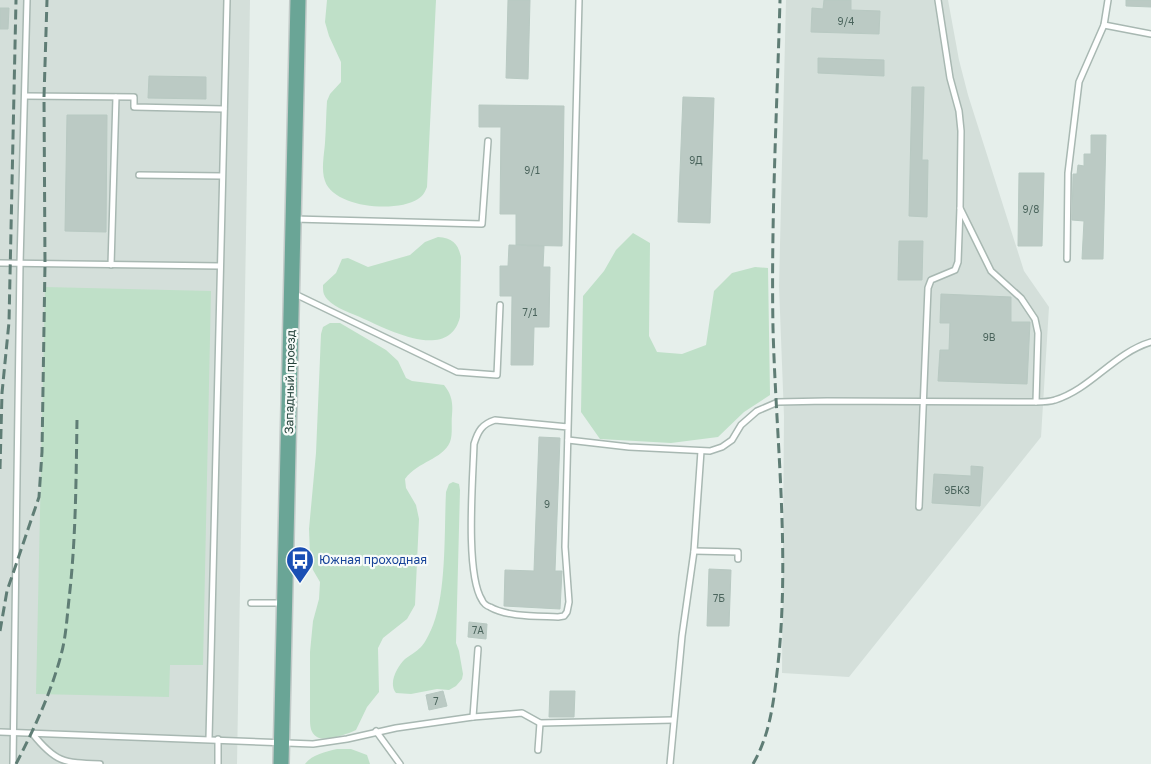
<svg xmlns="http://www.w3.org/2000/svg" width="1151" height="764" font-family="'Golos Text',sans-serif">
  <style>
    .built { fill: #d4dfda }
    .green { fill: #bfe0c8 }
    .building { fill: #bbcac4; stroke: #b8c9c2 }
    .lines { fill: none; stroke-linecap: round; stroke-linejoin: round }
    .service-casing { stroke: #a8b8b2; stroke-width: 8 }
    .primary-casing { stroke: #c2cac8; stroke-width: 18 }
    .service { stroke: #fff; stroke-width: 5 }
    .primary { stroke: #6aa596; stroke-width: 15 }
    .rail { stroke: #5f7d75; stroke-width: 3; stroke-dasharray: 10 5; stroke-linecap: butt }
    .labels { text-anchor: middle; stroke-width: 4.5; stroke-linejoin: round; paint-order: stroke }
    .number-label { font-size: 10px; fill: #4a645c }
    .street-label { font-size: 12px; fill: #24423a; stroke: #f7fbf9 }
    .transit-label { font-size: 12px; fill: #164399; stroke: #f7fbf9; text-anchor: start }
  </style>
  <rect width="100%" height="100%" fill="#e6efeb"/>
  <g class="built">
    <polygon points="0,0 250,0 237,764 0,764"/>
    <polygon points="786,0 948,0 959,60 968,95 1024,271 1049,307 1041,437 849,677 782,673 784,416 779,286"/>
  </g>
  <g class="green">
    <path d="M327 0H436L427 187C425 192 423 196 418 199 397 213 334 208 325 181 321 170 324 155 325 143 326 129 326 115 327 101L330 94 341 82V62L329 36 325 22Z"/>
    <polygon points="633,233 650,243 649,336 657,352 682,354 706,345 714,291 732,273 755,267 768,268 770,395 744,412 718,437 671,443 600,439 581,412 583,296 604,271 616,250"/>
    <path d="M438 237C452 238 458 243 461 257L460 317C449 362 389 330 364 319 352 313 336 309 327 299 323 294 323 291 323 285L336 273 342 259 348 258 368 267 410 255 425 242Z"/>
    <polygon points="45,287 211,291 203,665 170,665 169,697 36,694"/>
    <path d="M330 323H340L386 350 398 361 406 378 412 381 444 385C452 395 453 403 452 415 451 423 453 434 450 442 442 460 418 461 405 479L406 488 416 505 419 519 415 605 407 619 383 638 378 648 379 692 367 707 356 730C348 734 325 742 317 737 310 733 310 725 310 718V652L313 621 319 599 320 582 313 570 310 555 309 529 316 453 321 334 323 327Z"/>
    <path d="M453 482 459 484 460 490 456 643 459 651 463 674 462 679 456 686 449 690 437 689 411 694 396 693C388 683 397 667 405 659 410 655 416 652 421 647 425 643 428 636 431 630 447 596 444 531 446 492L449 484Z"/>
    <path d="M337 749H351L367 755 370 764H305C313 754 325 752 337 749Z"/>
  </g>
  <g class="building">
    <polygon points="508,0 530,0 528,79 506,78"/>
    <polygon points="824,0 851,0 851,10 880,11 879,34 811,32 812,8 823,9"/>
    <polygon points="1126,0 1151,0 1151,7 1126,6"/>
    <polygon points="0,8 9,8 8,29 0,29"/>
    <polygon points="818,58 884,60 884,76 818,73"/>
    <polygon points="149,76 206,77 206,99 148,98"/>
    <polygon points="912,87 924,87 922,160 928,160 927,217 909,216"/>
    <polygon points="683,97 714,98 710,223 678,222"/>
    <polygon points="479,105 564,106 562,246 516,245 516,214 500,214 501,127 479,127"/>
    <polygon points="67,115 107,115 106,232 65,231"/>
    <polygon points="1091,135 1106,135 1103,259 1082,259 1084,221 1072,220 1073,174 1077,174 1078,165 1084,166 1084,154 1091,154"/>
    <polygon points="1019,173 1044,173 1042,246 1018,246"/>
    <polygon points="899,241 923,241 922,280 898,280"/>
    <polygon points="509,245 544,246 543,267 550,267 549,327 534,327 533,365 511,365 512,296 500,296 500,266 508,266"/>
    <polygon points="941,294 1011,297 1011,322 1030,322 1027,384 938,381 940,350 949,350 950,323 940,323"/>
    <polygon points="539,437 560,438 555,571 562,571 560,609 504,606 505,570 534,571"/>
    <polygon points="971,466 983,467 980,506 932,503 934,474 971,476"/>
    <polygon points="709,569 731,570 729,626 707,626"/>
    <polygon points="469,622 487,624 486,639 468,637"/>
    <polygon points="443,691 447,706 429,710 426,695"/>
    <polygon points="550,691 575,691 574,717 549,717"/>
  </g>
  <g class="lines">
    <g class="service-casing">
      <g id="service">
        <polyline points="938,0 950,78 959,111 961,131 960,208 991,271 1021,298 1035,319 1038,333 1036,402"/>
        <polyline points="1104,25 1151,34"/>
        <polyline points="25,96 134,97 134,107 224,109"/>
        <polyline points="139,175 222,176"/>
        <polyline points="294,219 482,224 488,141"/>
        <polyline points="1067,259 1068,173 1079,82 1104,25 1108,0"/>
        <polyline points="0,263 220,266"/>
        <polyline points="111,265 116,97"/>
        <polyline points="295,294 457,372 497,375 500,305"/>
        <path d="M568 427 495 420C482 424 478 431 474 444 473 478 465 573 482 600 483 603 487 606 490 607 507 617 538 616 558 617L564 616 567 612 569 602 565 547 579 0"/>
        <path d="M568 440 629 447 710 451 722 447 732 440 741 425 757 411 778 402 827 401 1036 402C1042 402 1049 402 1055 400 1091 389 1114 353 1151 342"/>
        <polyline points="919,507 928,288 931,280 955,270 958,262 960,208"/>
        <polyline points="694,551 738,552 738,559"/>
        <polyline points="251,603 282,603"/>
        <polyline points="473,717 478,649"/>
        <polyline points="376,731 400,764"/>
        <polyline points="0,732 313,744 347,739 396,728 473,717 522,713 540,723 673,720"/>
        <path d="M32 733C55 762 63 763 100 764"/>
        <polyline points="209,739 227,0"/>
        <polyline points="538,750 540,723"/>
        <polyline points="13,764 20,264 27,0"/>
        <polyline points="218,764 218,739"/>
        <polyline points="670,764 682,636 694,551 701,451"/>
      </g>
    </g>
    <g class="primary-casing">
      <polyline id="primary" points="281,764 298,0"/>
    </g>
    <use href="#service" class="service"/>
    <use href="#primary" class="primary"/>
    <g class="rail">
      <polyline points="0,469 2,393 9,322 16,0"/>
      <polyline points="0,631 7,591 39,497 42,452 45,264 44,97 47,0"/>
      <path d="M16 764C34 729 51 693 61 655 66 637 67 617 69 599 76 539 76 479 77 420"/>
      <path d="M753 764C771 733 774 698 778 664 790 552 776 440 773 328 771 219 777 109 780 0"/>
    </g>
  </g>
  <defs>
    <g id="bus-pin" transform="scale(1.4375)"><path d="M0 17L-7.5 6A9.5 9.5 0 1 1 7.5 6Z" fill="#1a4fb4" stroke="#f7fbf9"/><path d="M-5-6H5V4H4V6H2V4H-2V6H-4V4H-5ZM-3.5-4V0h7V-4ZM-3.5 1.2v1.5H-2V1.2ZM2 1.2v1.5H3.5V1.2Z" fill="#fff"/></g>
  </defs>
  <g fill-rule="evenodd">
    <use href="#bus-pin" x="300" y="560"/>
  </g>
  <g class="labels">
    <g class="number-label">
      <text x="846" y="25">9/4</text>
      <text x="696" y="164">9Д</text>
      <text x="532" y="174">9/1</text>
      <text x="1031" y="213">9/8</text>
      <text x="530" y="316">7/1</text>
      <text x="989" y="341">9В</text>
      <text x="957" y="494">9БК3</text>
      <text x="547" y="508">9</text>
      <text x="719" y="602">7Б</text>
      <text x="478" y="634">7А</text>
      <text x="436" y="705">7</text>
    </g>
    <g class="street-label">
      <text transform="translate(290 382) rotate(-89)" y="4">Западный проезд</text>
    </g>
    <g class="transit-label">
      <text x="319" y="564">Южная проходная</text>
    </g>
  </g>
</svg>
